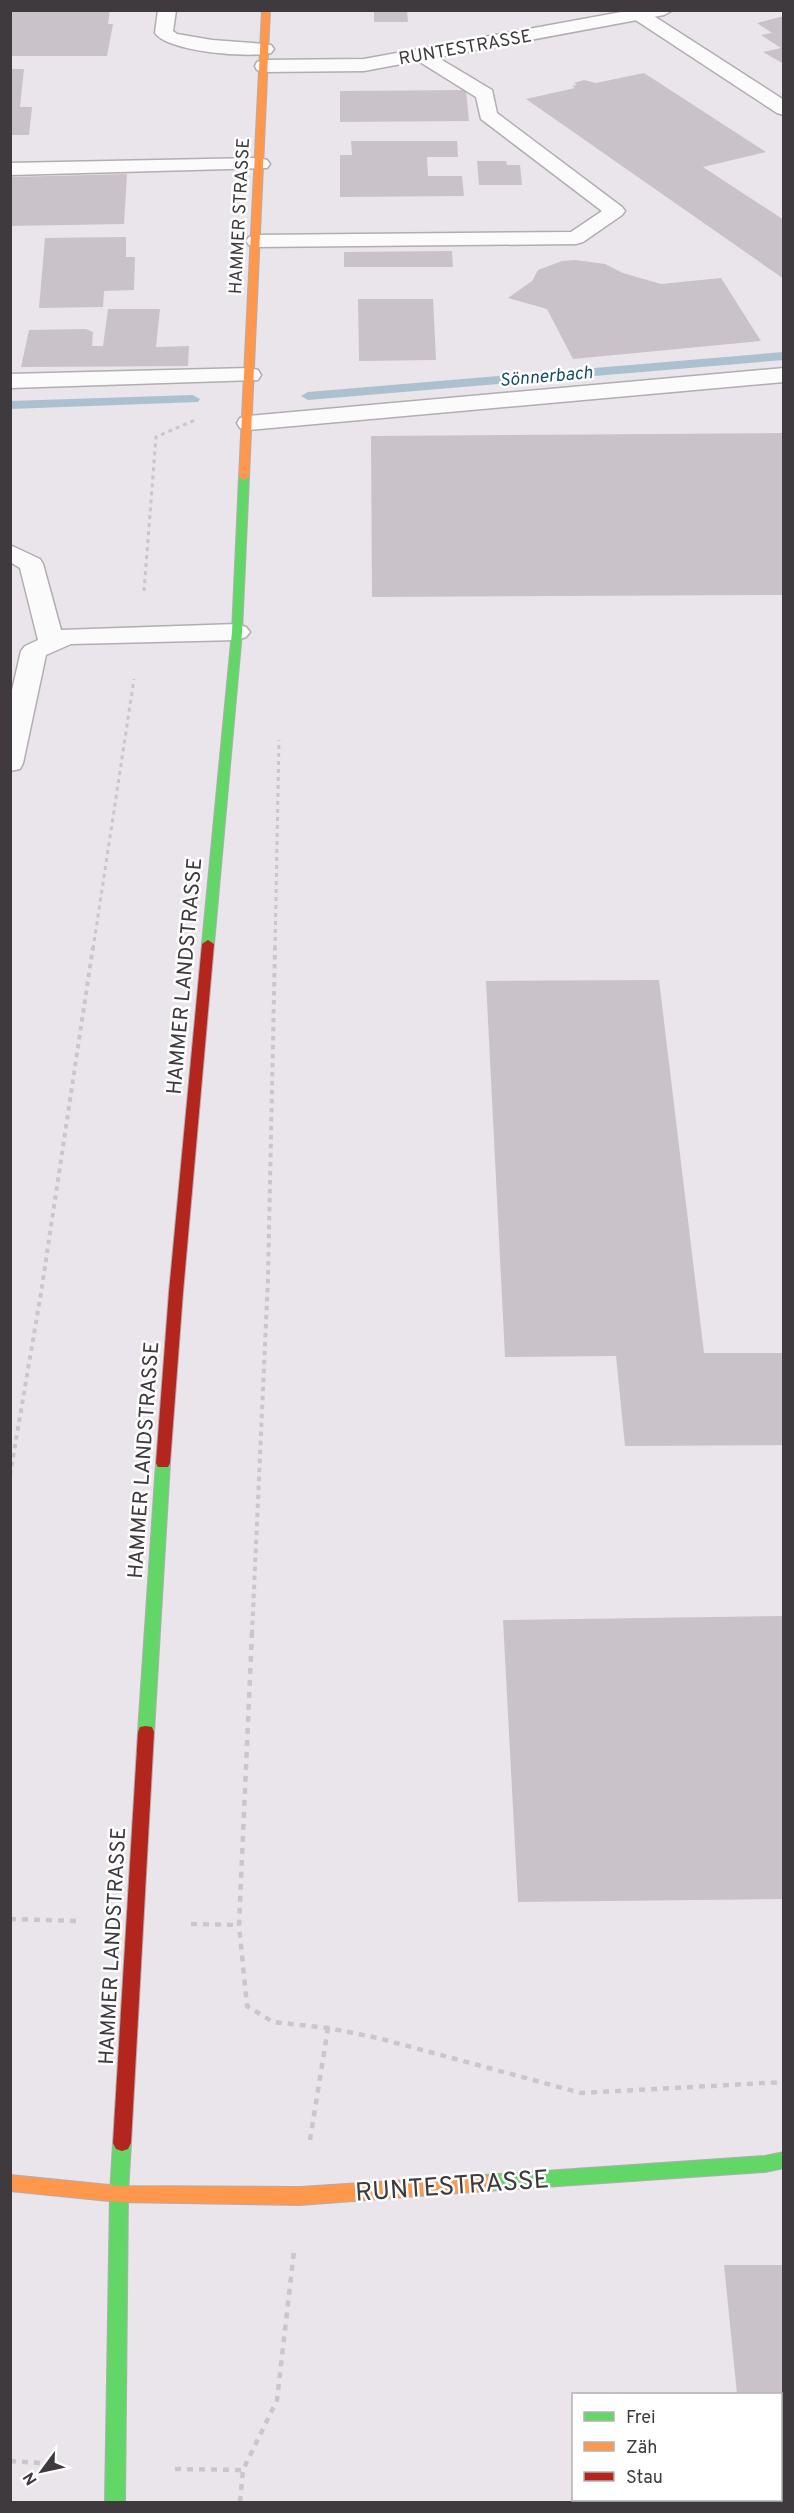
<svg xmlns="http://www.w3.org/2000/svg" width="794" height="2513" font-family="Overpass,sans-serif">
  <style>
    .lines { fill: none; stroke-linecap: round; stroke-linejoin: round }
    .stream { fill: #acc1cf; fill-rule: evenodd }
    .building { fill: #cac2c9 }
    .lane-casing { stroke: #b1adb1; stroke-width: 3 }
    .street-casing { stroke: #b1adb1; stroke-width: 3 }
    .fast-casing { stroke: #b1adb1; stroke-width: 2 }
    .slow-casing { stroke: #b1adb1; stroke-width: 2 }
    .jam-casing { stroke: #b1adb1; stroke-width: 2 }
    .path-far2 { stroke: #c9c7c9; stroke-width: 3; stroke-dasharray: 4 4; stroke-linecap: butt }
    .path-far1 { stroke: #c9c7c9; stroke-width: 4; stroke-dasharray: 4.5 4.5; stroke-linecap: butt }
    .path { stroke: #c9c7c9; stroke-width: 4.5; stroke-dasharray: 6 6; stroke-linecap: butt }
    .lane { fill: #fcfbfc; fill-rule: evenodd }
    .street { fill: #fcfbfc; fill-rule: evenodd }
    .fast { fill: #63d668; fill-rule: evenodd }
    .slow { fill: #ff974d; fill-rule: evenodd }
    .jam { fill: #b3261e; fill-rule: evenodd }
    .labels { text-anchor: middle; stroke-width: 5; stroke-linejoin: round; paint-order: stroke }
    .far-street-label { font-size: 18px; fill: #3e3a3d; stroke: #fff }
    .far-water-label { font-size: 18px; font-style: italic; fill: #164f6a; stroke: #fff }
    .street-label { font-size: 21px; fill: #3e3a3d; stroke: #fff }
    .near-street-label { font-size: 26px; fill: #3e3a3d; stroke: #fff }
  </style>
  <rect width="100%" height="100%" fill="#eae5ea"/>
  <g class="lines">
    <g class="stream">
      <polygon points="784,352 784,360 308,400 301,396 308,392"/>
      <polygon points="193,395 200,399 198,402 10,409 10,401"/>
    </g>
  </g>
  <g class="building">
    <polygon points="10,10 110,10 108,24 113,24 107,56 10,56"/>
    <polygon points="374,10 407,10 408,22 374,22"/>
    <polygon points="784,16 784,64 763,52 781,48 761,35 772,33 757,23"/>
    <polygon points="10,69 24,69 20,107 32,107 29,135 10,135"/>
    <polygon points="644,73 766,152 703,167 784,220 784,279 526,99 575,88 572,86 577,85 574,83 584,80 596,83"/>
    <polygon points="466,90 469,121 340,122 340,91"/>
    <polygon points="351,141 457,141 458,157 427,157 428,176 462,176 464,196 340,197 340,155 352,155"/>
    <polygon points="477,161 506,161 507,165 520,165 522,185 479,185"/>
    <polygon points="127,174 124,224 10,226 10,177"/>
    <polygon points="126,237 126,257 135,257 134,290 104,291 103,307 39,308 45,238"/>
    <polygon points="452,251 453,267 344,267 344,252"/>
    <polygon points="575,260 605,264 623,273 661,284 721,278 761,341 573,359 547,309 508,298 532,281 538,270 562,261"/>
    <polygon points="358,299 433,299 436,360 359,361"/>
    <polygon points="108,309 160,309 156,347 189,346 188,366 21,367 29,330 86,329 93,332 92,346 103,346"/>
    <polygon points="784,433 784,595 372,597 371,436"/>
    <polygon points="659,980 704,1353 784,1353 784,1445 625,1446 616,1356 505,1357 486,981"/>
    <polygon points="784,1616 784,1899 518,1902 503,1620"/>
    <polygon points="724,2265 784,2265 784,2502 748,2502 748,2500 780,2500 780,2394 737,2394"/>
  </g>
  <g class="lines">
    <g class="lane-casing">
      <g id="lane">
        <path d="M158 10H176L173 31 177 34 212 40 265 44 271 45 274 49 271 53C249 58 168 52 155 33Z"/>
        <polygon points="634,11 646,11 784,100 784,115 777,113 634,19 631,15"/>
        <polygon points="421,49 427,51 492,90 497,113 622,207 625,211 622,215 583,242 576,244 256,247 249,245 246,241 249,237 256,235 571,232 602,211 481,119 476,97 415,59 412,55 415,51"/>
        <polygon points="260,158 267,160 270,164 267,168 10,175 10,163"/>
        <polygon points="250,368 258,370 261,375 258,380 10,388 10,374"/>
        <polygon points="10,545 40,559 43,564 61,630 237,624 246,627 250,632 246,637 237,640 71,644 46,655 23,763 20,769 10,771 10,699 21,651 25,646 38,640 20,568 10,562"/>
      </g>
    </g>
    <g class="street-casing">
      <g id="street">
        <polygon points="632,10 673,10 664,15 364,71 264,72 257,70 255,66 257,62 264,60 364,59"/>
        <polygon points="784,368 784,382 248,430 240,428 237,423 240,418 248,416"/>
      </g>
    </g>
    <g class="fast-casing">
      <g id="fast">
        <polygon points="244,474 249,477 242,632 214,944 208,948 202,944 232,632 239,477"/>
        <polygon points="163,1458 168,1459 170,1463 154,1732 152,1737 146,1738 140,1737 138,1732 156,1463 158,1459"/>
        <polygon points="122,2135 128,2137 131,2143 128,2194 125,2502 105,2502 110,2194 113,2143 116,2137"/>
        <polygon points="784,2152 784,2168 765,2172 485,2191 479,2189 476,2183 479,2177 485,2175 765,2156"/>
      </g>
    </g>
    <g class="slow-casing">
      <g id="slow">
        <polygon points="262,10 270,10 249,477 244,480 239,477"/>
        <polygon points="10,2175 119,2186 300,2187 485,2175 491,2177 494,2183 491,2189 485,2191 300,2205 119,2202 10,2191"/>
      </g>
    </g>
    <g class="jam-casing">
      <g id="jam">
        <polygon points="208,940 214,944 183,1292 170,1463 168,1467 158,1467 156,1463 169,1292 202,944"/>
        <polygon points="146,1726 152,1727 154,1732 131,2143 128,2149 122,2151 116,2149 113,2143 138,1732 140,1727"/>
      </g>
    </g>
    <g class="path-far2">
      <polyline points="144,591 156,437 195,420"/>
      <polyline points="93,949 134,679"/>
      <polyline points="275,949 279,740"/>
    </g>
    <g class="path-far1">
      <polyline points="10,1475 41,1293 93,947"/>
      <polyline points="252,1634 268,1278 275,947"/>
    </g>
    <g class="path">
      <polyline points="252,1632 239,1925 247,2006 273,2022 328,2028 378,2038 581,2093 784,2082"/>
      <polyline points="10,1919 79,1921"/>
      <polyline points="191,1924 239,1925"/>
      <polyline points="310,2140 328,2028"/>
      <polyline points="10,2461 56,2464"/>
      <polyline points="175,2469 243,2470"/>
      <polyline points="240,2502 243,2470 277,2400 294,2251"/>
    </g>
    <use href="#lane" class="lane"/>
    <use href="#street" class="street"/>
    <use href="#fast" class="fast"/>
    <use href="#slow" class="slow"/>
    <use href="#jam" class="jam"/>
  </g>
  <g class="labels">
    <g class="far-street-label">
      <text transform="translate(465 47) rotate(-10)" y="6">RUNTESTRASSE</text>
      <text transform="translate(239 216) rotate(-87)" y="6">HAMMER STRASSE</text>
    </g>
    <g class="far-water-label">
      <text transform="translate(546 376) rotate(-5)" y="6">Sönnerbach</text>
    </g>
    <g class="street-label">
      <text transform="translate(184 976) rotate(-85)" y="7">HAMMER LANDSTRASSE</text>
      <text transform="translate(143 1460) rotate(-86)" y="7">HAMMER LANDSTRASSE</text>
      <text transform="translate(112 1946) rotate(-87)" y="7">HAMMER LANDSTRASSE</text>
    </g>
    <g class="near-street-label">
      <text transform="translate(452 2185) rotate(-4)" y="9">RUNTESTRASSE</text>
    </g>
  </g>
  <rect width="794" height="2513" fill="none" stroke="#3e3a3d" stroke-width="24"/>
  <rect x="572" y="2393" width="210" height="108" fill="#ffffff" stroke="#b2b0b1" stroke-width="1.5"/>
  <rect x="584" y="2412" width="30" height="9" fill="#63d668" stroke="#b2b0b1" stroke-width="1.5"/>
  <text x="626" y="2423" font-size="18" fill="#3e3a3d">Frei</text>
  <rect x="584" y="2442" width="30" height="9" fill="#ff974d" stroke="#b2b0b1" stroke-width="1.5"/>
  <text x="626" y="2453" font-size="18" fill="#3e3a3d">Zäh</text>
  <rect x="584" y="2472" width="30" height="9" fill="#b3261e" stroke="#b2b0b1" stroke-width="1.5"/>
  <text x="626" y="2483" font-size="18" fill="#3e3a3d">Stau</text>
  <g transform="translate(42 2471) rotate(237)" stroke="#ffffff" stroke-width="4.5" paint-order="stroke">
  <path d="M0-4.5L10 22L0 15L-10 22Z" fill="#3e3a3d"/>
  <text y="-9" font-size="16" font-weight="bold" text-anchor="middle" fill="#3e3a3d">N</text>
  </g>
</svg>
